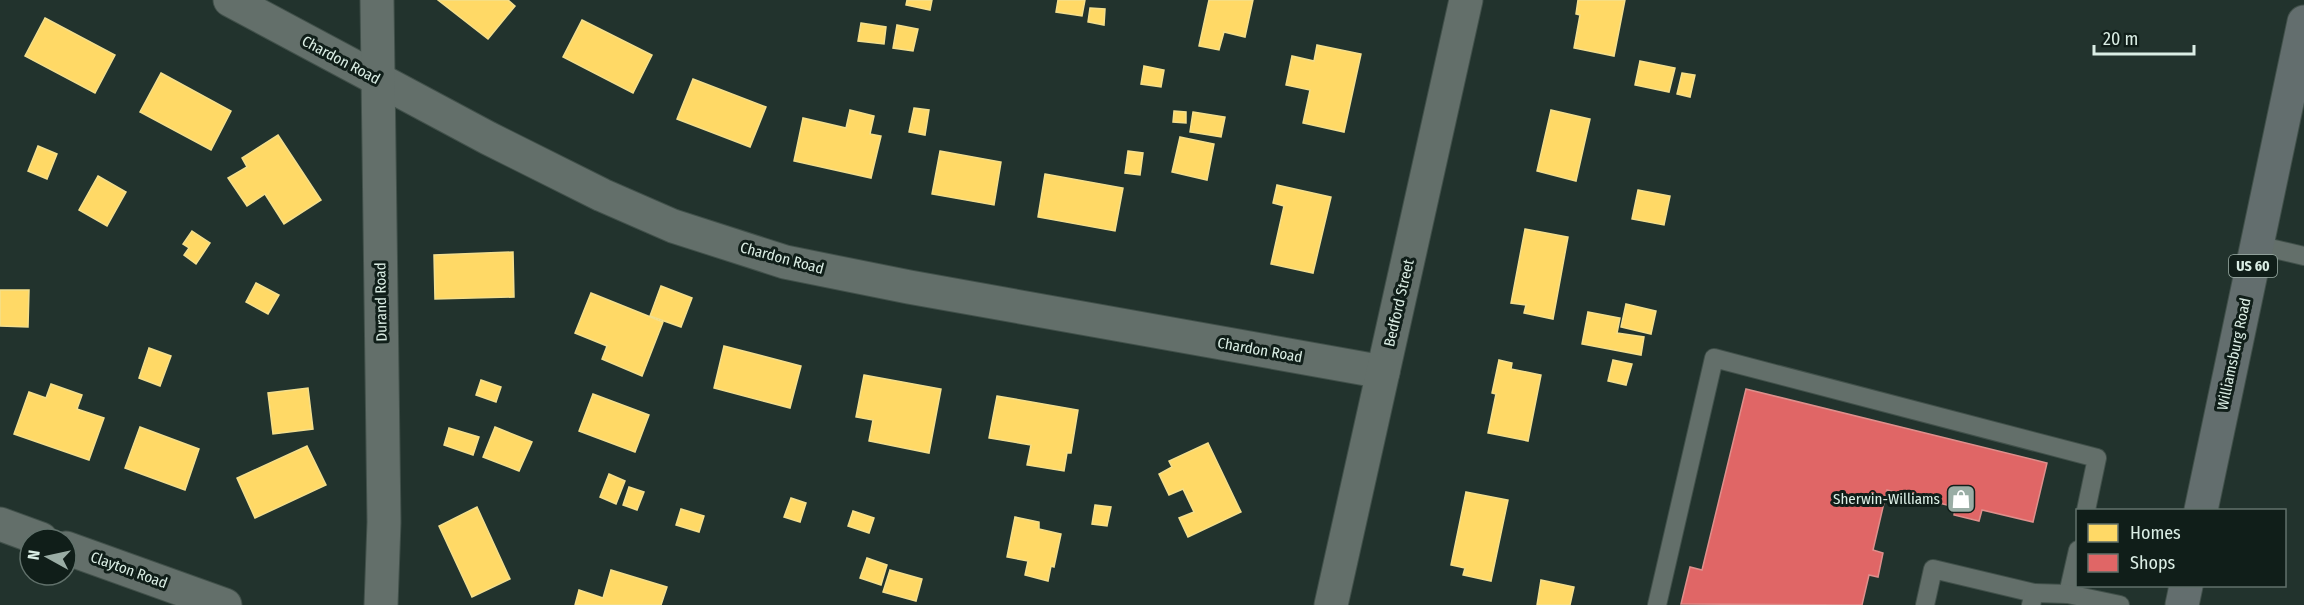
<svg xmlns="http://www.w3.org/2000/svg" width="2304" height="605" font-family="'Fira Sans Condensed',sans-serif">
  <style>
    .homes { fill: #ffd966; stroke: #f4df8c; stroke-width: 1.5 }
    .shops { fill: #e06666; stroke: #de8f8c; stroke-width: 1.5 }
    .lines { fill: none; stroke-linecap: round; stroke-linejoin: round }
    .service-casing { stroke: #41504a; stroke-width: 20 }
    .minor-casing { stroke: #41504a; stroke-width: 35 }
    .primary-casing { stroke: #41504a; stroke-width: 35 }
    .service { stroke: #636f6a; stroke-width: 18 }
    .minor { stroke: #636f6a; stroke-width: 33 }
    .primary { stroke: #636e6e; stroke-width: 33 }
    .labels { text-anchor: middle; stroke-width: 6; stroke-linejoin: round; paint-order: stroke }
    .shield { fill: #101e19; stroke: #9eb0a8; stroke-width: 1.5 }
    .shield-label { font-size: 14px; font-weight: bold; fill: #dbeee5 }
    .street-label { font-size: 15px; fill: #dbeee5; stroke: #101e19 }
    .poi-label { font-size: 15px; fill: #dbeee5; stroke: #101e19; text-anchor: end }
  </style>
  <rect width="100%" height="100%" fill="#22332d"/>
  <g class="homes">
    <polygon points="438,0 508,0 515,6 488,39"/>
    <polygon points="907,0 932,0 930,10 906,5"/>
    <polygon points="1058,0 1085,0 1082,16 1056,12"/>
    <polygon points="1209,0 1253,0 1245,37 1224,32 1219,50 1199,46"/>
    <polygon points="1578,0 1625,0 1614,56 1574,48 1580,15 1576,14"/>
    <polygon points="1090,8 1105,9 1104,25 1088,22"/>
    <polygon points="45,18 115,55 95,93 25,56"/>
    <polygon points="582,20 652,55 633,93 563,57"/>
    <polygon points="861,23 886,27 884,44 858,41"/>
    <polygon points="897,25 918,29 913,51 893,48"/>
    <polygon points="1317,45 1361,54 1344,132 1303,123 1310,90 1286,85 1292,56 1314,61"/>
    <polygon points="1640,61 1675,68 1669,92 1635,85"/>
    <polygon points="1144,66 1164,70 1161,87 1141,84"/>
    <polygon points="161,73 231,111 211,150 140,112"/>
    <polygon points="1682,73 1695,75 1690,97 1677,94"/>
    <polygon points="693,79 766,107 750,147 677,119"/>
    <polygon points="914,108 929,110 925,135 909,132"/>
    <polygon points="850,110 874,116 870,134 881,136 871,178 794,161 803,118 846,128"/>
    <polygon points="1551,110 1590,119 1576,181 1537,171"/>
    <polygon points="1174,111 1186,112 1186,123 1173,122"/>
    <polygon points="1193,112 1225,117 1221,137 1190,132"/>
    <polygon points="278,135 321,200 284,224 265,194 247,206 228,178 247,167 242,158"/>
    <polygon points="1180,137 1214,144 1207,180 1172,172"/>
    <polygon points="38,146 57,154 47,179 28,171"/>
    <polygon points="940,151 1001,162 994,205 932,194"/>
    <polygon points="1128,151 1143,153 1140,175 1125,173"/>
    <polygon points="1045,174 1123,188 1115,231 1038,217"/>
    <polygon points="98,176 126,192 107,226 79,210"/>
    <polygon points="1277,185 1331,197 1313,273 1271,264 1284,206 1273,203"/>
    <polygon points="1638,190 1670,196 1664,225 1632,219"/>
    <polygon points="1525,229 1568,237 1553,319 1524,313 1526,305 1511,303"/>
    <polygon points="192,231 210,243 196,264 184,255 189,248 183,244"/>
    <polygon points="513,252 514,297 435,299 434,255"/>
    <polygon points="256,283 279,295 268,314 246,302"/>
    <polygon points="661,286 692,298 681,327 650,316"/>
    <polygon points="0,290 29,290 28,327 0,326"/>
    <polygon points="591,293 663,322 642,376 602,359 607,346 575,333"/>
    <polygon points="1626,304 1656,311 1651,334 1621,327"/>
    <polygon points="1588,312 1620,318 1617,333 1644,337 1641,355 1582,344"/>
    <polygon points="724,346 801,366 790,408 714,388"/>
    <polygon points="149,348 171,356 160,386 139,378"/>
    <polygon points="1499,360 1512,363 1511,369 1541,375 1528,441 1488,433 1496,394 1492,393"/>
    <polygon points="1613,360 1632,364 1626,385 1608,381"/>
    <polygon points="864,375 941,389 929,453 869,441 873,420 856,417"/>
    <polygon points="481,380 501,387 496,402 476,395"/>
    <polygon points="51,384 82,395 77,409 104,418 89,460 14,434 29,392 46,398"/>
    <polygon points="308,388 313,429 273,434 268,393"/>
    <polygon points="593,394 649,415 635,452 579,431"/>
    <polygon points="997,396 1078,410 1071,453 1067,453 1064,471 1027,465 1031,445 989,438"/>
    <polygon points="140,427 199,449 185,490 125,468"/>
    <polygon points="495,427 532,442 519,471 483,457"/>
    <polygon points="449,428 479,437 473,455 444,445"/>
    <polygon points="1208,443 1241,512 1188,537 1179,518 1194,512 1183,489 1169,495 1159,474 1172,467 1169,461"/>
    <polygon points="307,446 326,485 255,518 237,478"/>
    <polygon points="609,474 625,481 616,504 600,497"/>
    <polygon points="629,487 644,492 637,510 623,505"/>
    <polygon points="1466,492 1508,500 1491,581 1463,575 1465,568 1451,565"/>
    <polygon points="791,498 806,503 800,522 784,517"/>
    <polygon points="1095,505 1111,507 1107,526 1092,524"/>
    <polygon points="477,507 510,579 472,597 439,526"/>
    <polygon points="681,509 704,516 699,532 676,525"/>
    <polygon points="853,511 874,518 869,533 848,526"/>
    <polygon points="1015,517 1039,522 1039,529 1061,534 1054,567 1051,566 1048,581 1025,575 1028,561 1007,557"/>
    <polygon points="867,558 887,565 881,585 860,578"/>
    <polygon points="611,570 667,587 661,605 575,605 579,590 603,598"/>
    <polygon points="890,570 922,579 916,601 883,592"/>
    <polygon points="1541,580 1574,587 1570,605 1537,605"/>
  </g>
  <polygon class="shops" points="1746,389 2047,463 2033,522 1982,510 1979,521 1954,515 1955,507 1887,490 1873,550 1883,553 1878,577 1869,575 1862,605 1681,604 1690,567 1702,570"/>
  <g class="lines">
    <g class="service-casing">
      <g id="service">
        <polyline points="2257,245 2304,256"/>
        <polyline points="2068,594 2078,550"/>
        <polyline points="1657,605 1714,358 2097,458 2086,510"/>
        <polyline points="1925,605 1933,569 2034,593"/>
        <polyline points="2031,605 2034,593 2068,594 2120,605"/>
      </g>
    </g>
    <g class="minor-casing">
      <g id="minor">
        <polyline points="230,0 488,138 602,195 673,226 785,262 909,287 1383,372"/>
        <polyline points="377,0 384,522 381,605"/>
        <polyline points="0,524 41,539"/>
        <polyline points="66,548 225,605"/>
        <polyline points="1331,605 1466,0"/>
      </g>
    </g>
    <g class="primary-casing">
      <g id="primary">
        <polyline points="2201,510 2304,22"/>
        <polyline points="2182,605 2186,586"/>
      </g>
    </g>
    <use href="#service" class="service"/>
    <use href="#minor" class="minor"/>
    <use href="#primary" class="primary"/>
  </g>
  <defs>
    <g id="shop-square" transform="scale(1.5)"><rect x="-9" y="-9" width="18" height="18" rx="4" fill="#9aada5" stroke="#101e19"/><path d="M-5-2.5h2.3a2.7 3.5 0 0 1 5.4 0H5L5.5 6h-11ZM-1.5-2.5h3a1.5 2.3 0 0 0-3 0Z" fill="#fff"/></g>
  </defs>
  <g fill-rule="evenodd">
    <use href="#shop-square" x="1961" y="499"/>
  </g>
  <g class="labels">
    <rect class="shield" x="2229" y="255" width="48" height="22" rx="4.5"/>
    <g class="shield-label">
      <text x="2253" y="271">US 60</text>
    </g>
    <g class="street-label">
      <text transform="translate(341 60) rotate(28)" y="5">Chardon Road</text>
      <text transform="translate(782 258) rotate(15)" y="5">Chardon Road</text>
      <text transform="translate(381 302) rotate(-91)" y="5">Durand Road</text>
      <text transform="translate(1399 303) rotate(-77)" y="5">Bedford Street</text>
      <text transform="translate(1260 350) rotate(10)" y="5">Chardon Road</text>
      <text transform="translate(2234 354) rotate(-78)" y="5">Williamsburg Road</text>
      <text transform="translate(129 570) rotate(20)" y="5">Clayton Road</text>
    </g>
    <g class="poi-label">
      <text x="1940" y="504">Sherwin-Williams</text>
    </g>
  </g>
  <rect x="2076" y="509" width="210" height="78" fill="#101e19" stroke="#61716b" stroke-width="1.5"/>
  <rect x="2088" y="524" width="30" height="18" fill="#ffd966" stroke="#61716b" stroke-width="1.5"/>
  <text x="2130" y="539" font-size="18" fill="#dbeee5">Homes</text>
  <rect x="2088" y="554" width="30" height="18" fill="#e06666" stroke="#61716b" stroke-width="1.5"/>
  <text x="2130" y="569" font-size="18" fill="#dbeee5">Shops</text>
  <g transform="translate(48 557) rotate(278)"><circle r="28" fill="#101e19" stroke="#61716b" stroke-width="1.5"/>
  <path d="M0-4.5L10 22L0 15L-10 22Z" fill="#9aada5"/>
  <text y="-9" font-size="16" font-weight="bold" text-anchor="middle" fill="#dbeee5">N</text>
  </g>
  <path d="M2094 45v9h100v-9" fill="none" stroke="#dbeee5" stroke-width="3"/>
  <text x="2103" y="45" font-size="18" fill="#dbeee5" stroke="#101e19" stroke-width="4.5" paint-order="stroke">20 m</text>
</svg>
